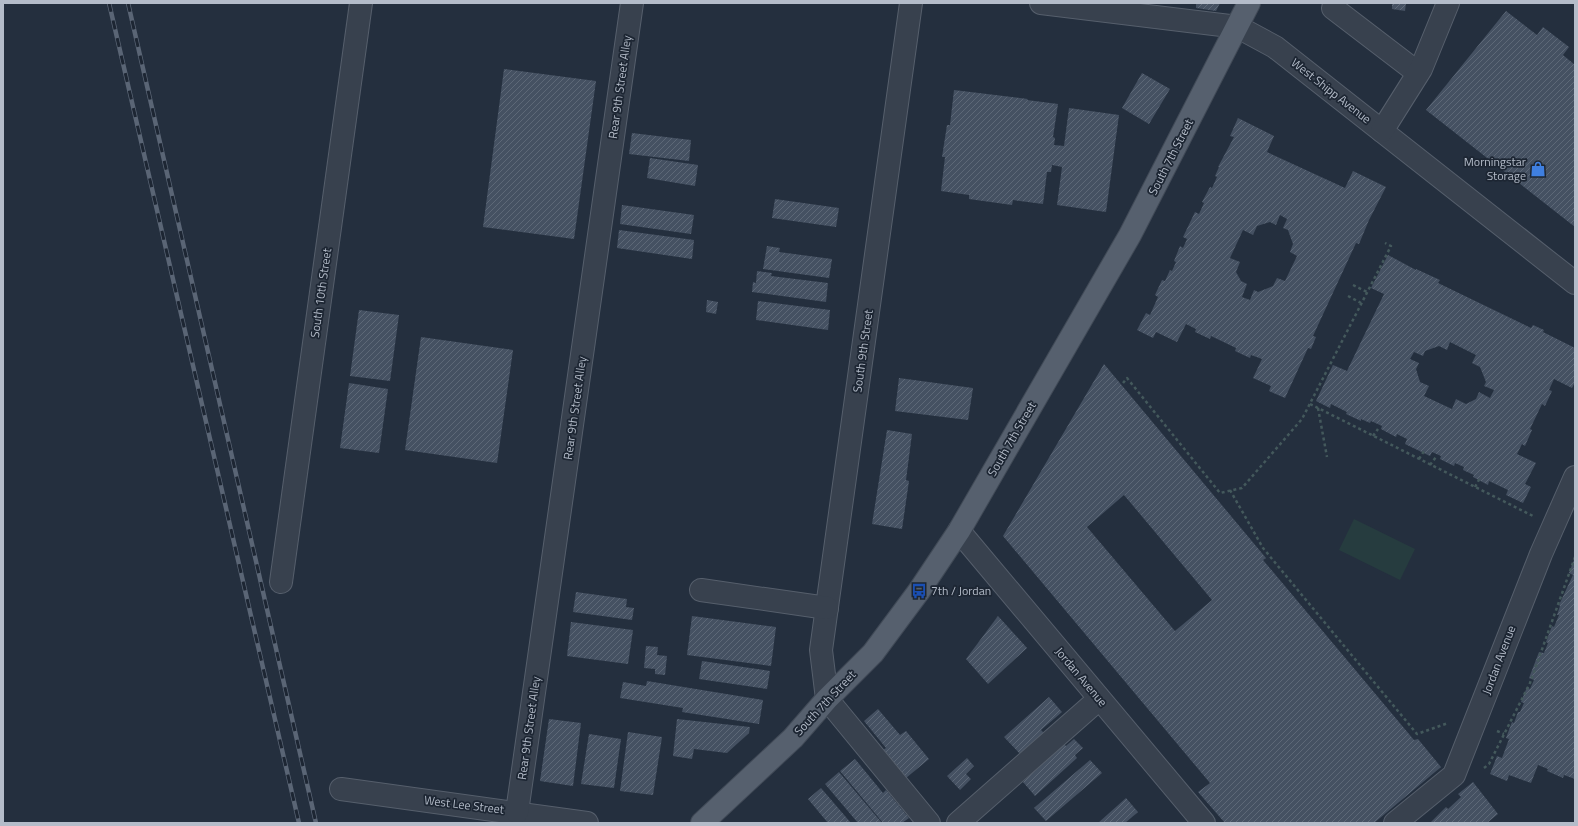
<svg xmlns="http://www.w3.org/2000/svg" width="1578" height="826" font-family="'Titillium Web',sans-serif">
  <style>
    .green { fill: #263c3f }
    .building { fill: url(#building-hatch); fill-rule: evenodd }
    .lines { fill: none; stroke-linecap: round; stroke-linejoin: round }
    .minor-casing { stroke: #565f6c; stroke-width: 24 }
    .major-casing { stroke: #414a57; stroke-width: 24 }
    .path { stroke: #44595c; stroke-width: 2.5; stroke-dasharray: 3 3; stroke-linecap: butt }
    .minor { stroke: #38414e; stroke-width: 22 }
    .major { stroke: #56606e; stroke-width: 22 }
    .rail-casing { stroke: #5a6575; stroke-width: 4.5 }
    .rail { stroke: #1d2633; stroke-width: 3; stroke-dasharray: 9; stroke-linecap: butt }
    .labels { text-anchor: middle; stroke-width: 3.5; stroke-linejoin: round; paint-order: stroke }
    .street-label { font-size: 12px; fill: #b4bcc9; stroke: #1d2633 }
    .poi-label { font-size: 12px; fill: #b4bcc9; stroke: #1d2633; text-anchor: end }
  </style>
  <defs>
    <pattern id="building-hatch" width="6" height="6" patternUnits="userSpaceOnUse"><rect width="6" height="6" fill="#455162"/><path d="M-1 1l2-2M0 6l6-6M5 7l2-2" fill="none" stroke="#5d6877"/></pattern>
  </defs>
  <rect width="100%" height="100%" fill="#242f3e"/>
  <polygon class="green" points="1354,519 1415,549 1400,580 1339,550"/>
  <g class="building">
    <polygon points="1196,3 1220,3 1216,11 1196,8"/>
    <polygon points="1392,3 1406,3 1405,11 1392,9"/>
    <polygon points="1506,11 1537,35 1543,27 1569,47 1563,55 1575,65 1575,227 1426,110"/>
    <polygon points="504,69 596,81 574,239 483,227"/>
    <polygon points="1142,73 1170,89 1149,124 1122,108"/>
    <polygon points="954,90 1028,99 1027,100 1058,104 1053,137 1055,138 1054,145 1064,146 1069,108 1119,115 1106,212 1057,205 1062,167 1052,165 1051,172 1047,172 1043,204 1013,200 1012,205 969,199 969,195 941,191 945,157 942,157 947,125 950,125"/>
    <path d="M1238 118 1274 136 1267 152 1345 188 1353 171 1386 187 1369 220 1359 244 1356 243 1313 336 1316 337 1311 349 1308 348 1285 398 1269 391 1271 386 1253 378 1262 359 1251 355 1250 358 1235 351 1236 348 1211 336 1210 339 1195 332 1196 329 1186 324 1177 342 1156 332 1153 338 1137 330 1146 313 1150 315 1158 297 1155 295 1162 280 1165 281 1170 270 1172 271 1176 262 1174 261 1180 246 1183 248 1187 239 1183 237 1195 212 1199 214 1204 203 1202 202 1210 187 1212 188 1217 177 1215 176 1219 167H1218L1234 137 1230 136ZM1280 215 1287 219 1283 228 1288 230 1293 244 1290 252 1297 256 1285 281 1277 278 1273 286 1258 292 1254 290 1250 300 1242 297 1247 284 1241 281 1236 272 1240 262 1230 258 1243 230 1253 235 1257 226 1270 222 1276 225Z"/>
    <polygon points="632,133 691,140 689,161 629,154"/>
    <polygon points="650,158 698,165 695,186 647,178"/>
    <polygon points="775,199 839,208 836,227 772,218"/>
    <polygon points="622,205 694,215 691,234 620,224"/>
    <polygon points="619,230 694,240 692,259 617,248"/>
    <polygon points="767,246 780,248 779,252 832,259 829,278 763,269"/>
    <path d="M1388 255 1416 270V269L1440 280 1438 283 1531 328 1533 325 1544 330 1543 332 1575 348V382L1572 388 1554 379 1549 390 1552 391 1545 406 1542 404 1530 429 1532 430 1525 446 1522 444 1517 454 1536 463 1525 484 1531 487 1523 503 1506 495 1508 490 1489 481 1488 485 1473 477 1474 475 1463 470 1464 467 1455 463 1454 466 1440 459 1441 456 1432 452 1430 456 1405 444 1407 439 1397 434 1396 437 1381 429 1382 426 1371 421 1370 423 1361 419V421L1346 414 1347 412 1331 404 1330 408 1316 401 1333 365 1347 371 1384 294 1371 288ZM1450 342 1476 355 1472 363 1480 367 1486 382 1484 386 1494 390 1490 398 1479 392 1476 399 1466 404 1456 399 1452 409 1424 396 1429 386 1420 382 1416 369 1419 363 1410 359 1414 352 1423 356 1425 351 1439 346 1447 350Z"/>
    <polygon points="757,271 772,273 771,276 828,283 826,302 752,292 753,282 756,283"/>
    <polygon points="707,300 718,302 716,314 706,312"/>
    <polygon points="758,301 830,310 828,330 756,320"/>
    <polygon points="359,310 399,315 390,381 350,376"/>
    <polygon points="421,337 513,350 497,463 405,450"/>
    <path d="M1104 364 1266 558 1263 560 1414 740 1418 739 1441 767 1374 823H1225L1198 792 1210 783 1003 536ZM1124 495 1212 600 1175 631 1087 527Z"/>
    <polygon points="899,378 973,388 968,420 895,411"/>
    <polygon points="349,383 388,389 379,453 340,448"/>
    <polygon points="887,430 912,434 906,480 909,481 902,529 872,524"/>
    <polygon points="1575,557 1575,779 1564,775 1563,778 1547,771 1548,769 1538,765 1531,783 1509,775 1507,781 1490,774 1497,756 1502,758 1509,739 1506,738 1512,722 1514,723 1518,712 1520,712 1524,703 1521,702 1527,687 1530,689 1534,680 1529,678 1539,652 1544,653 1548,643 1546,642 1552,626 1554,627 1559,615 1557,615 1560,606 1559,605 1573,575 1569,573"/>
    <polygon points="576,592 627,599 626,607 634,608 632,620 573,612"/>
    <polygon points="692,616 776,627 771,666 687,655"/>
    <polygon points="998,616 1027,648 988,684 966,659"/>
    <polygon points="571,622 633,630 628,664 567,656"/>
    <polygon points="646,646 658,647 657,655 667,656 665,675 655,674 655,669 644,668"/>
    <polygon points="702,661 770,671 767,689 699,679"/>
    <polygon points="647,681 763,700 759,724 682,712 683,708 620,698 623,682 646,686"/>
    <polygon points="1049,697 1062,712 1041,730 1046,735 1022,756 1004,737"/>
    <polygon points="878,709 900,735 906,731 929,759 906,778 883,750 886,748 864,721"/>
    <polygon points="549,719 581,723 573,786 540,781"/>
    <polygon points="677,719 750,727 749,733 727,753 694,749 692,759 673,756"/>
    <polygon points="628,732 662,737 653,795 620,791"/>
    <polygon points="589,734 621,739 614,788 581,784"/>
    <polygon points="1074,739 1083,748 1075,755 1077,758 1035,796 1023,782 1064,744 1066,746"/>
    <polygon points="967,758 974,766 966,774 971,779 960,790 947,776"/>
    <polygon points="855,759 883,793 886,790 909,818 902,823 883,823 840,771"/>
    <polygon points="1090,760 1102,773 1046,821 1034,808"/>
    <polygon points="839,772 882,823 858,823 825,784"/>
    <polygon points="1473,782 1498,814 1487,823 1430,823 1446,807 1448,809 1461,797 1458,794"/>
    <polygon points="821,788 851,823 828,823 808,799"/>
    <polygon points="1126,798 1138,812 1125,823 1098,823"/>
  </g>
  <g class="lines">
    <g class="minor-casing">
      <g id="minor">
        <polyline points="911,3 821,650 827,699 929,823"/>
        <polyline points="1041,3 1238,27 1275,47 1575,283"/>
        <polyline points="1333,8 1418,73"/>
        <polyline points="1382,131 1421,69 1448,3"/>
        <polyline points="959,531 1204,823"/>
        <polyline points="281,582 361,3"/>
        <polyline points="701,590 827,608"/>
        <polyline points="341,789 587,823"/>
        <polyline points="517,812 632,3"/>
        <polyline points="958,823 1099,699"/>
        <polyline points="1395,823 1454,775 1541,554 1575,477"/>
      </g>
    </g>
    <g class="major-casing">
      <polyline id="major" points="702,823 793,738 827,699 873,653 919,591 959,531 1130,235 1249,3"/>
    </g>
    <g class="path">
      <polyline points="1353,285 1367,292"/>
      <polyline points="1348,296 1361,303"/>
      <polyline points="1123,383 1127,378 1220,493 1242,488 1302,419 1391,246 1385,243"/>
      <polyline points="1310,404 1533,516"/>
      <polyline points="1318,408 1327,457"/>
      <polyline points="1373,436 1378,429"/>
      <polyline points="1419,459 1424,451"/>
      <polyline points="1430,465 1436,457"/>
      <polyline points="1475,487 1480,478"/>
      <polyline points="1230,490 1263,548 1417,734 1448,723"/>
      <polyline points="1497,731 1504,734"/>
      <polyline points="1484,768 1489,764 1530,683 1575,557"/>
    </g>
    <use href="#minor" class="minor"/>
    <use href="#major" class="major"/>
    <g class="rail-casing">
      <g id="rail">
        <polyline points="109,3 299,823"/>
        <polyline points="128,3 316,823"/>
      </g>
    </g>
    <use href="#rail" class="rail"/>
  </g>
  <defs>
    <g id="shop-bare" transform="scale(1.2)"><path d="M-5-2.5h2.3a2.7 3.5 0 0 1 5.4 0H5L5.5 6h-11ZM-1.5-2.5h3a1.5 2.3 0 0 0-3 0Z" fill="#3f7fe0" stroke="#1d2633" stroke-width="2.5" paint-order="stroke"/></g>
    <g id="bus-bare" transform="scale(1.2)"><path d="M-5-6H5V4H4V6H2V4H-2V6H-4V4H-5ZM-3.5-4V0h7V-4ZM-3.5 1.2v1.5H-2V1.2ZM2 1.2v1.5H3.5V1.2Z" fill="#1a4fb4" stroke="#1d2633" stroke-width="2.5" paint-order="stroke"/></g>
  </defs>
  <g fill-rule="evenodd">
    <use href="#shop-bare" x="1538" y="169"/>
    <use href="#bus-bare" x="919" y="591"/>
  </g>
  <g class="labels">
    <g class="street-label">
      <text transform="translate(620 87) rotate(-82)" y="4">Rear 9th Street Alley</text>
      <text transform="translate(1331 91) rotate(38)" y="4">West Shipp Avenue</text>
      <text transform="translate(1171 157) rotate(-63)" y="4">South 7th Street</text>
      <text transform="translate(321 293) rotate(-82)" y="4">South 10th Street</text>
      <text transform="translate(863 351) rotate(-82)" y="4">South 9th Street</text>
      <text transform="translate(575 408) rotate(-82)" y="4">Rear 9th Street Alley</text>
      <text transform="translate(1012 439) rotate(-60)" y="4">South 7th Street</text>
      <text transform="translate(1499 660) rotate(-69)" y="4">Jordan Avenue</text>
      <text transform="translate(1081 677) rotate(50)" y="4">Jordan Avenue</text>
      <text transform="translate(825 703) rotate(-47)" y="4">South 7th Street</text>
      <text transform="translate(529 728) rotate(-82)" y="4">Rear 9th Street Alley</text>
      <text transform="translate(464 805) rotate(7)" y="4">West Lee Street</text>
    </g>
    <g class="poi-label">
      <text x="1526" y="166">Morningstar<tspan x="1526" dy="14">Storage</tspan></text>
      <text x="931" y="595" text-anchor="start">7th / Jordan</text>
    </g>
  </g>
  <rect width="1578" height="826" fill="none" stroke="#b4bcc9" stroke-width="8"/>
</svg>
